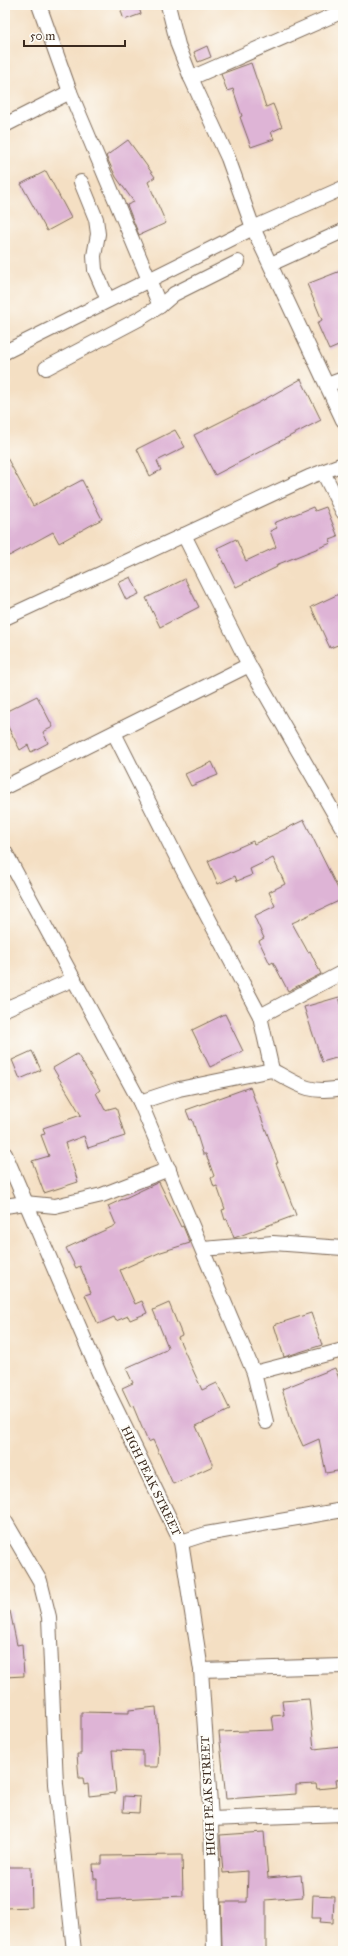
<svg xmlns="http://www.w3.org/2000/svg" width="348" height="1956" font-family="'IM FELL Great Primer',serif">
  <style>
    .building { fill: #deb4d6 }
    .lines { fill: none; stroke-linecap: round; stroke-linejoin: round }
    .minor-casing { stroke: #7c6958; stroke-width: 16 }
    .minor { stroke: #fff; stroke-width: 14 }
    .labels { text-anchor: middle; stroke-width: 4; stroke-linejoin: round; paint-order: stroke }
    .street-label { font-size: 12px; fill: #3b2a1e; stroke: #fdfcf7 }
  </style>
  <rect width="100%" height="100%" fill="#fdfcf7"/>
  <filter id="ink" filterUnits="userSpaceOnUse"><feTurbulence type="fractalNoise" baseFrequency=".025" numOctaves="2"/><feDisplacementMap in="SourceGraphic" scale="8" xChannelSelector="R" yChannelSelector="G"/><feConvolveMatrix kernelMatrix="1 2 1 2 8 2 1 2 1" color-interpolation-filters="sRGB"/></filter>
  <filter id="wash" filterUnits="userSpaceOnUse"><feTurbulence type="fractalNoise" baseFrequency=".012" numOctaves="4" result="noise"/><feDisplacementMap in="SourceGraphic" scale="16" xChannelSelector="R" yChannelSelector="G"/><feGaussianBlur stdDeviation="0.9" result="paint"/><feColorMatrix in="noise" values="0 0 0 0 0 0 0 0 0 0 0 0 0 0 0 0 0 1.4 0 .05"/><feComposite in="paint" operator="in"/></filter>
  <g filter="url(#wash)">
    <rect width="100%" height="100%" fill="#f4dfc3"/>
    <g id="blocks">
      <g class="building">
        <polygon points="138,5 141,14 124,20 121,11"/>
        <polygon points="207,46 211,57 198,62 194,52"/>
        <polygon points="251,63 266,107 273,104 282,127 271,132 274,139 251,147 240,117 242,116 233,89 227,91 221,74"/>
        <polygon points="128,140 155,177 148,182 166,223 139,235 127,205 134,202 116,177 106,156"/>
        <polygon points="46,171 71,218 47,231 21,184"/>
        <polygon points="343,270 343,344 329,350 317,323 322,320 307,284"/>
        <polygon points="301,379 321,420 215,475 194,435 260,402"/>
        <polygon points="175,430 185,447 157,461 161,470 150,476 137,449"/>
        <polygon points="5,454 33,506 82,480 102,519 59,543 53,532 9,556 5,549"/>
        <polygon points="313,507 315,511 326,507 338,537 330,540 331,543 276,565 277,567 236,587 217,548 236,539 246,561 276,547 270,531 277,528 274,523"/>
        <polygon points="131,577 139,594 126,600 118,583"/>
        <polygon points="185,579 199,607 160,627 146,598"/>
        <polygon points="343,592 343,643 330,648 311,607"/>
        <polygon points="37,696 53,727 43,732 48,743 31,752 28,745 20,750 5,721 5,712"/>
        <polygon points="212,762 218,775 191,786 185,774"/>
        <polygon points="304,820 343,899 292,923 308,952 310,951 321,974 288,991 273,962 270,964 259,941 264,938 254,916 275,906 269,892 285,884 273,858 250,869 252,875 237,881 235,876 218,884 208,861 253,841 254,844"/>
        <polygon points="339,997 343,1010 343,1056 322,1062 304,1007"/>
        <polygon points="225,1014 243,1051 210,1067 192,1030"/>
        <polygon points="32,1051 41,1070 20,1079 12,1060"/>
        <polygon points="77,1054 100,1090 96,1093 105,1110 116,1107 125,1136 88,1148 84,1136 65,1143 78,1182 44,1193 32,1161 49,1156 41,1135 45,1134 43,1128 81,1115 53,1068"/>
        <polygon points="250,1087 278,1163 276,1163 296,1215 234,1238 227,1219 225,1220 222,1210 225,1209 217,1186 214,1187 211,1178 214,1176 206,1154 203,1154 192,1119 190,1120 186,1110"/>
        <polygon points="159,1182 181,1227 183,1226 190,1243 161,1252 120,1270 135,1304 142,1301 147,1313 130,1320 128,1316 116,1321 114,1317 98,1324 85,1295 91,1293 80,1266 76,1268 66,1248 116,1225 108,1206"/>
        <polygon points="169,1303 182,1335 178,1337 202,1390 217,1383 230,1410 196,1426 213,1466 173,1484 153,1440 148,1442 133,1406 131,1407 122,1388 133,1383 126,1368 166,1350 168,1347 153,1310"/>
        <polygon points="311,1313 322,1345 284,1357 274,1325"/>
        <polygon points="335,1368 343,1389 343,1470 326,1473 319,1439 303,1446 292,1422 282,1389"/>
        <polygon points="5,1611 10,1611 17,1645 22,1644 24,1676 5,1677"/>
        <polygon points="309,1699 314,1749 341,1746 343,1779 336,1780 337,1787 317,1789 316,1784 296,1785 296,1794 226,1799 219,1732 274,1730 272,1716 284,1715 282,1701"/>
        <polygon points="156,1707 159,1746 158,1767 143,1767 143,1751 112,1750 116,1793 89,1796 88,1784 84,1785 83,1778 79,1778 77,1754 81,1754 81,1712 129,1713 129,1710"/>
        <polygon points="124,1796 140,1797 139,1813 123,1812"/>
        <polygon points="264,1832 268,1878 301,1875 303,1897 266,1900 266,1951 222,1951 221,1902 247,1902 248,1871 223,1873 220,1835"/>
        <polygon points="182,1855 183,1896 97,1900 97,1879 94,1879 93,1864 102,1864 102,1856"/>
        <polygon points="5,1867 31,1867 32,1907 5,1908"/>
        <polygon points="313,1895 334,1896 333,1923 320,1922 321,1918 312,1918"/>
      </g>
    </g>
  </g>
  <g filter="url(#ink)">
    <use href="#blocks" fill-opacity="0" stroke="#7c6958" stroke-width="1"/>
    <g class="lines">
      <g class="minor-casing">
        <g id="minor">
          <polyline points="39,5 70,92 160,306"/>
          <polyline points="168,5 178,45 191,78 228,158 253,228 343,420"/>
          <polyline points="191,78 343,11"/>
          <polyline points="5,125 70,92"/>
          <polyline points="81,182 96,219 98,234 94,256 95,270 108,300"/>
          <polyline points="271,264 343,231"/>
          <polyline points="5,352 253,228 343,188"/>
          <polyline points="46,368 139,319 160,306 174,294 238,262"/>
          <polyline points="327,385 343,379"/>
          <polyline points="323,472 343,512"/>
          <polyline points="184,535 249,665 343,829"/>
          <polyline points="5,618 309,477 343,464"/>
          <polyline points="114,733 183,870 260,1016 272,1070"/>
          <polyline points="5,787 249,665"/>
          <polyline points="5,852 140,1102 254,1373 266,1422"/>
          <polyline points="5,1009 74,979"/>
          <polyline points="260,1016 343,972"/>
          <path d="M140 1102 179 1089 272 1070C300 1086 309 1094 343 1088"/>
          <polyline points="5,1154 102,1380 181,1542 201,1670 211,1819 214,1951"/>
          <polyline points="5,1206 25,1203 55,1206 102,1195 169,1169"/>
          <polyline points="203,1249 273,1243 343,1248"/>
          <polyline points="254,1373 343,1350"/>
          <polyline points="5,1521 40,1581 49,1617 56,1784 74,1951"/>
          <polyline points="181,1542 206,1534 343,1510"/>
          <polyline points="201,1670 343,1666"/>
          <polyline points="211,1819 343,1814"/>
        </g>
      </g>
      <use href="#minor" class="minor"/>
    </g>
  </g>
  <g class="labels">
    <g class="street-label">
      <text transform="translate(151 1481) rotate(64)" y="4">HIGH PEAK STREET</text>
      <text transform="translate(208 1796) rotate(-93)" y="4">HIGH PEAK STREET</text>
    </g>
  </g>
  <rect width="348" height="1956" fill="none" stroke="#fdfcf7" stroke-width="20"/>
  <path d="M24 40v6h101v-6" fill="none" stroke="#3b2a1e" stroke-width="2"/>
  <text x="30" y="40" font-size="12" fill="#3b2a1e" stroke="#fdfcf7" stroke-width="3" paint-order="stroke">50 m</text>
</svg>
